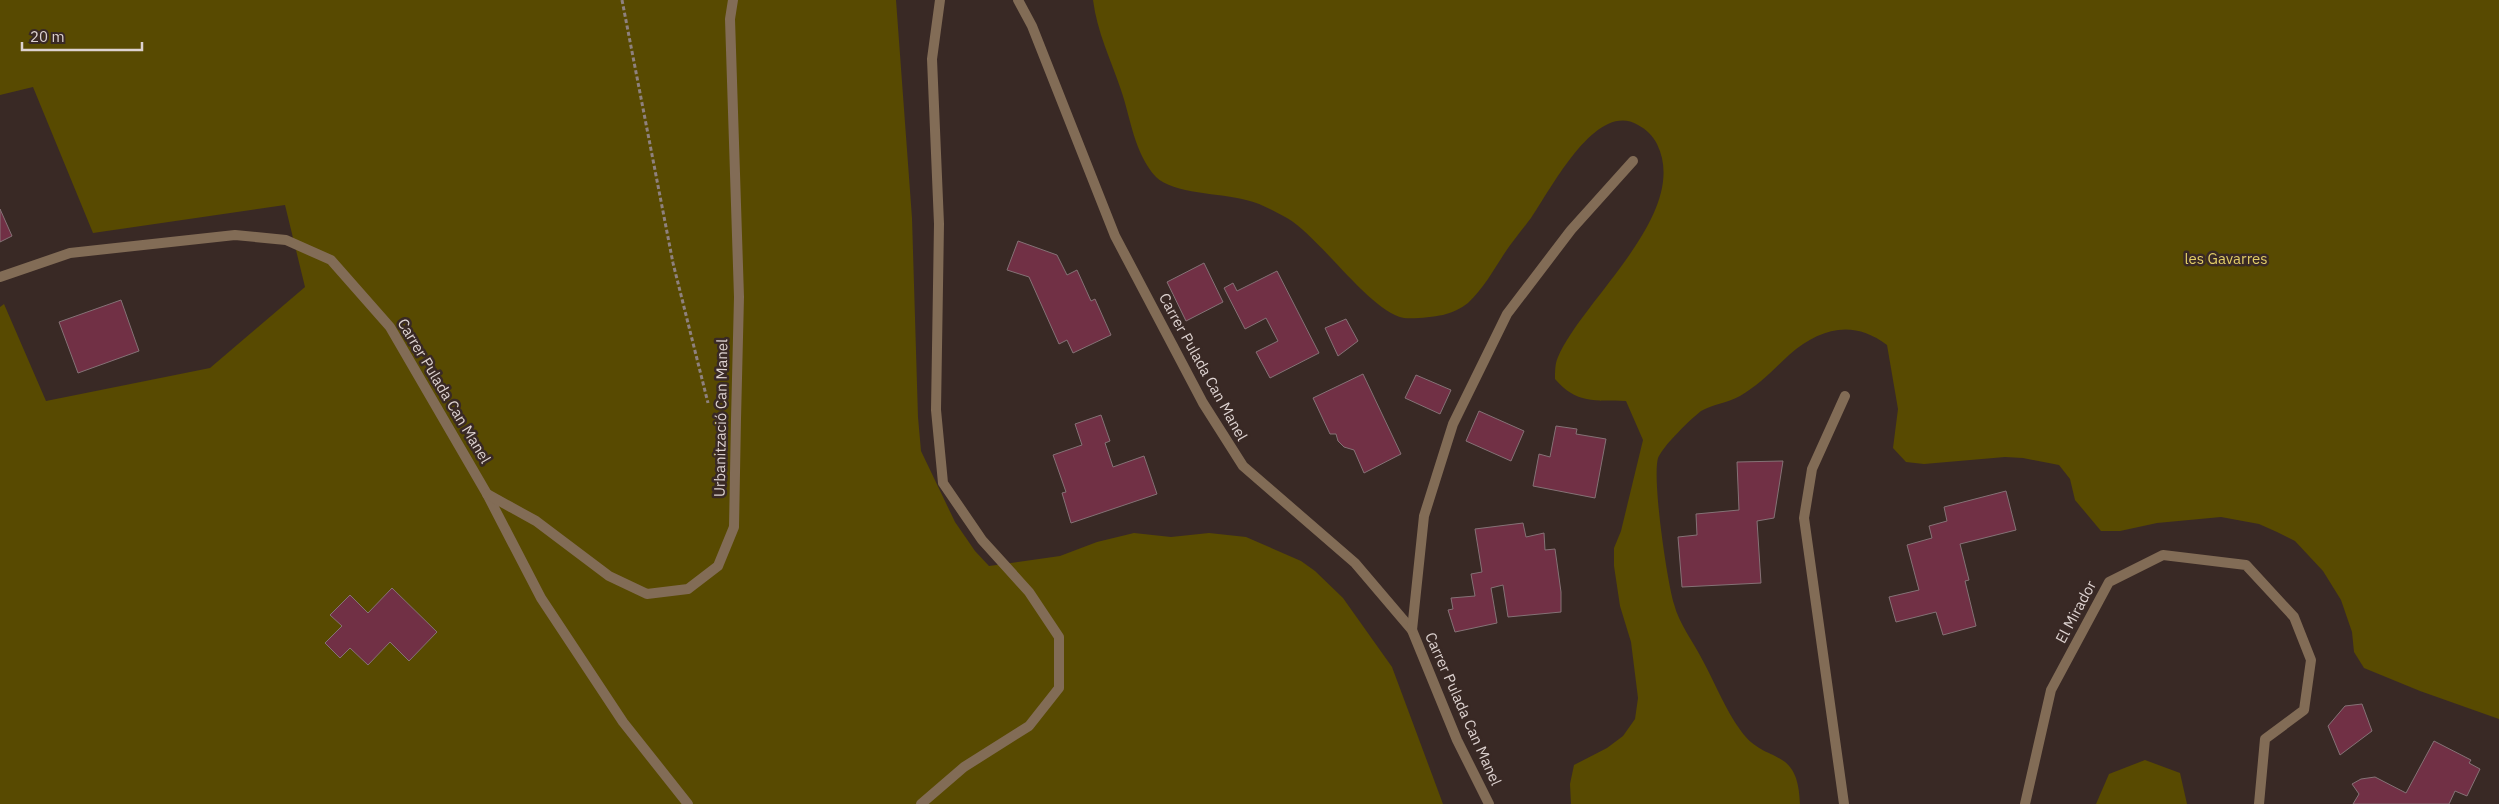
<svg xmlns="http://www.w3.org/2000/svg" width="2499" height="804" font-family="'IBM Plex Sans',sans-serif">
  <style>
    .green { fill: #584a01 }
    .building { fill: #713045; stroke: #857276 }
    .lines { fill: none; stroke-linecap: round; stroke-linejoin: round }
    .path { stroke: #8e817e; stroke-width: 3; stroke-dasharray: 4 2.5; stroke-linecap: butt }
    .street { stroke: #826c56; stroke-width: 10 }
    .labels { text-anchor: middle; stroke-width: 5; stroke-linejoin: round; paint-order: stroke }
    .park-label { font-size: 15px; fill: #e3cd68; stroke: #392925 }
    .street-label { font-size: 15px; fill: #ddd2d0; stroke: #392925 }
  </style>
  <rect width="100%" height="100%" fill="#392925"/>
  <g class="green">
    <polygon points="0,0 896,0 912,218 918,417 921,451 955,522 975,551 989,566 1060,556 1097,542 1134,533 1171,537 1209,533 1246,537 1301,561 1315,571 1343,598 1392,667 1443,804 0,804 0,307 4,304 46,401 210,368 305,287 285,205 93,233 33,87 0,95"/>
    <path d="M1093 0H2499V719L2420 691 2364 668 2354 652 2352 632 2341 600 2323 571 2295 541 2277 532 2259 524 2221 517 2157 523 2120 531H2101L2075 500 2070 479 2059 465 2023 458 2005 457 1924 464 1906 462 1893 448 1898 409 1887 345C1853 319 1820 328 1789 355 1773 370 1759 385 1740 396 1728 403 1713 404 1701 411 1691 419 1680 430 1671 440 1667 444 1660 453 1658 458 1652 479 1667 581 1674 604 1679 624 1694 643 1703 661 1716 685 1725 709 1741 731 1766 766 1798 744 1800 804H1571L1570 784 1574 765 1607 748 1623 736 1635 719 1638 698 1631 642 1620 606 1614 566V548L1621 531 1643 440 1626 401C1595 400 1576 404 1555 379 1555 372 1555 363 1558 357 1583 299 1691 213 1657 144 1653 136 1646 129 1638 125 1596 99 1550 191 1531 218 1522 230 1512 242 1504 254 1493 271 1483 289 1468 303 1462 308 1451 313 1443 315 1432 317 1415 319 1404 318 1370 312 1321 238 1287 218 1274 211 1260 203 1246 200 1221 193 1173 194 1156 177 1134 153 1131 119 1121 90 1111 60 1097 32 1093 0Z"/>
    <polygon points="2145,760 2180,773 2187,804 2096,804 2109,774"/>
  </g>
  <g class="building">
    <polygon points="0,209 12,236 0,242"/>
    <polygon points="1018,241 1057,255 1067,275 1077,270 1091,301 1095,299 1111,335 1073,353 1067,340 1059,344 1029,277 1007,270"/>
    <polygon points="1204,263 1223,302 1186,321 1167,282"/>
    <polygon points="1277,271 1319,353 1270,378 1256,352 1278,341 1266,318 1245,329 1224,288 1233,283 1237,291"/>
    <polygon points="121,300 139,351 78,373 59,322"/>
    <polygon points="1346,319 1358,341 1338,356 1325,328"/>
    <polygon points="1363,374 1401,454 1364,473 1354,450 1344,447 1338,441 1336,434 1330,434 1313,398"/>
    <polygon points="1416,375 1451,390 1440,414 1405,398"/>
    <polygon points="1479,411 1524,431 1511,461 1466,441"/>
    <polygon points="1101,415 1110,441 1105,443 1113,467 1144,456 1157,494 1071,523 1062,493 1066,492 1053,455 1082,445 1075,424"/>
    <polygon points="1556,426 1577,429 1576,434 1606,439 1595,498 1533,486 1539,454 1550,457"/>
    <polygon points="1783,461 1774,518 1757,521 1761,583 1682,587 1678,537 1697,535 1696,514 1739,510 1737,462"/>
    <polygon points="2006,491 2016,530 1960,544 1969,580 1965,581 1976,626 1943,635 1936,612 1896,622 1889,597 1919,590 1907,545 1932,538 1929,526 1947,521 1944,507"/>
    <polygon points="1523,523 1526,537 1544,533 1545,550 1555,549 1561,592 1561,612 1508,617 1503,585 1491,588 1497,623 1455,632 1448,610 1453,609 1451,598 1475,596 1471,574 1482,572 1475,529"/>
    <polygon points="392,588 437,632 409,661 390,642 368,665 350,648 340,658 325,643 342,626 330,615 350,595 368,613"/>
    <polygon points="2362,704 2372,731 2340,755 2328,726 2345,706"/>
    <polygon points="2434,741 2471,760 2469,763 2480,769 2467,796 2455,791 2449,804 2353,804 2359,794 2352,784 2361,779 2375,777 2406,793"/>
  </g>
  <g class="lines">
    <polyline class="path" points="622,0 673,263 708,403"/>
    <g class="street">
      <polyline points="1018,0 1032,26 1115,236 1203,403 1243,466 1355,563 1412,630 1457,740 1489,804"/>
      <polyline points="0,277 70,253 235,235 286,240 331,260 390,327 487,494 541,598 623,722 688,804"/>
      <polyline points="487,494 536,521 609,576 647,594 688,589 718,566 734,527 736,419 739,297 730,19 733,0"/>
      <polyline points="1412,630 1424,516 1453,424 1507,314 1571,230 1633,161"/>
      <polyline points="921,804 964,767 1029,726 1059,688 1059,637 1029,592 982,540 943,483 936,410 939,224 932,59 940,0"/>
      <polyline points="1844,804 1804,518 1812,469 1845,396"/>
      <polyline points="2025,804 2051,690 2109,582 2163,555 2246,565 2294,617 2311,660 2304,710 2265,739 2259,804"/>
    </g>
  </g>
  <g class="labels">
    <g class="park-label">
      <text x="2226" y="264">les Gavarres</text>
    </g>
    <g class="street-label">
      <text transform="translate(1203 367) rotate(61)" y="5">Carrer Pulada Can Manel</text>
      <text transform="translate(444 391) rotate(59)" y="5">Carrer Pulada Can Manel</text>
      <text transform="translate(721 418) rotate(-89)" y="5">Urbanització Can Manel</text>
      <text transform="translate(2076 612) rotate(-62)" y="5">El Mirador</text>
      <text transform="translate(1463 709) rotate(66)" y="5">Carrer Pulada Can Manel</text>
    </g>
  </g>
  <path d="M22 42v8h120v-8" fill="none" stroke="#ddd2d0" stroke-width="2.5"/>
  <text x="30" y="42" font-size="15" fill="#ddd2d0" stroke="#392925" stroke-width="4" paint-order="stroke">20 m</text>
</svg>
